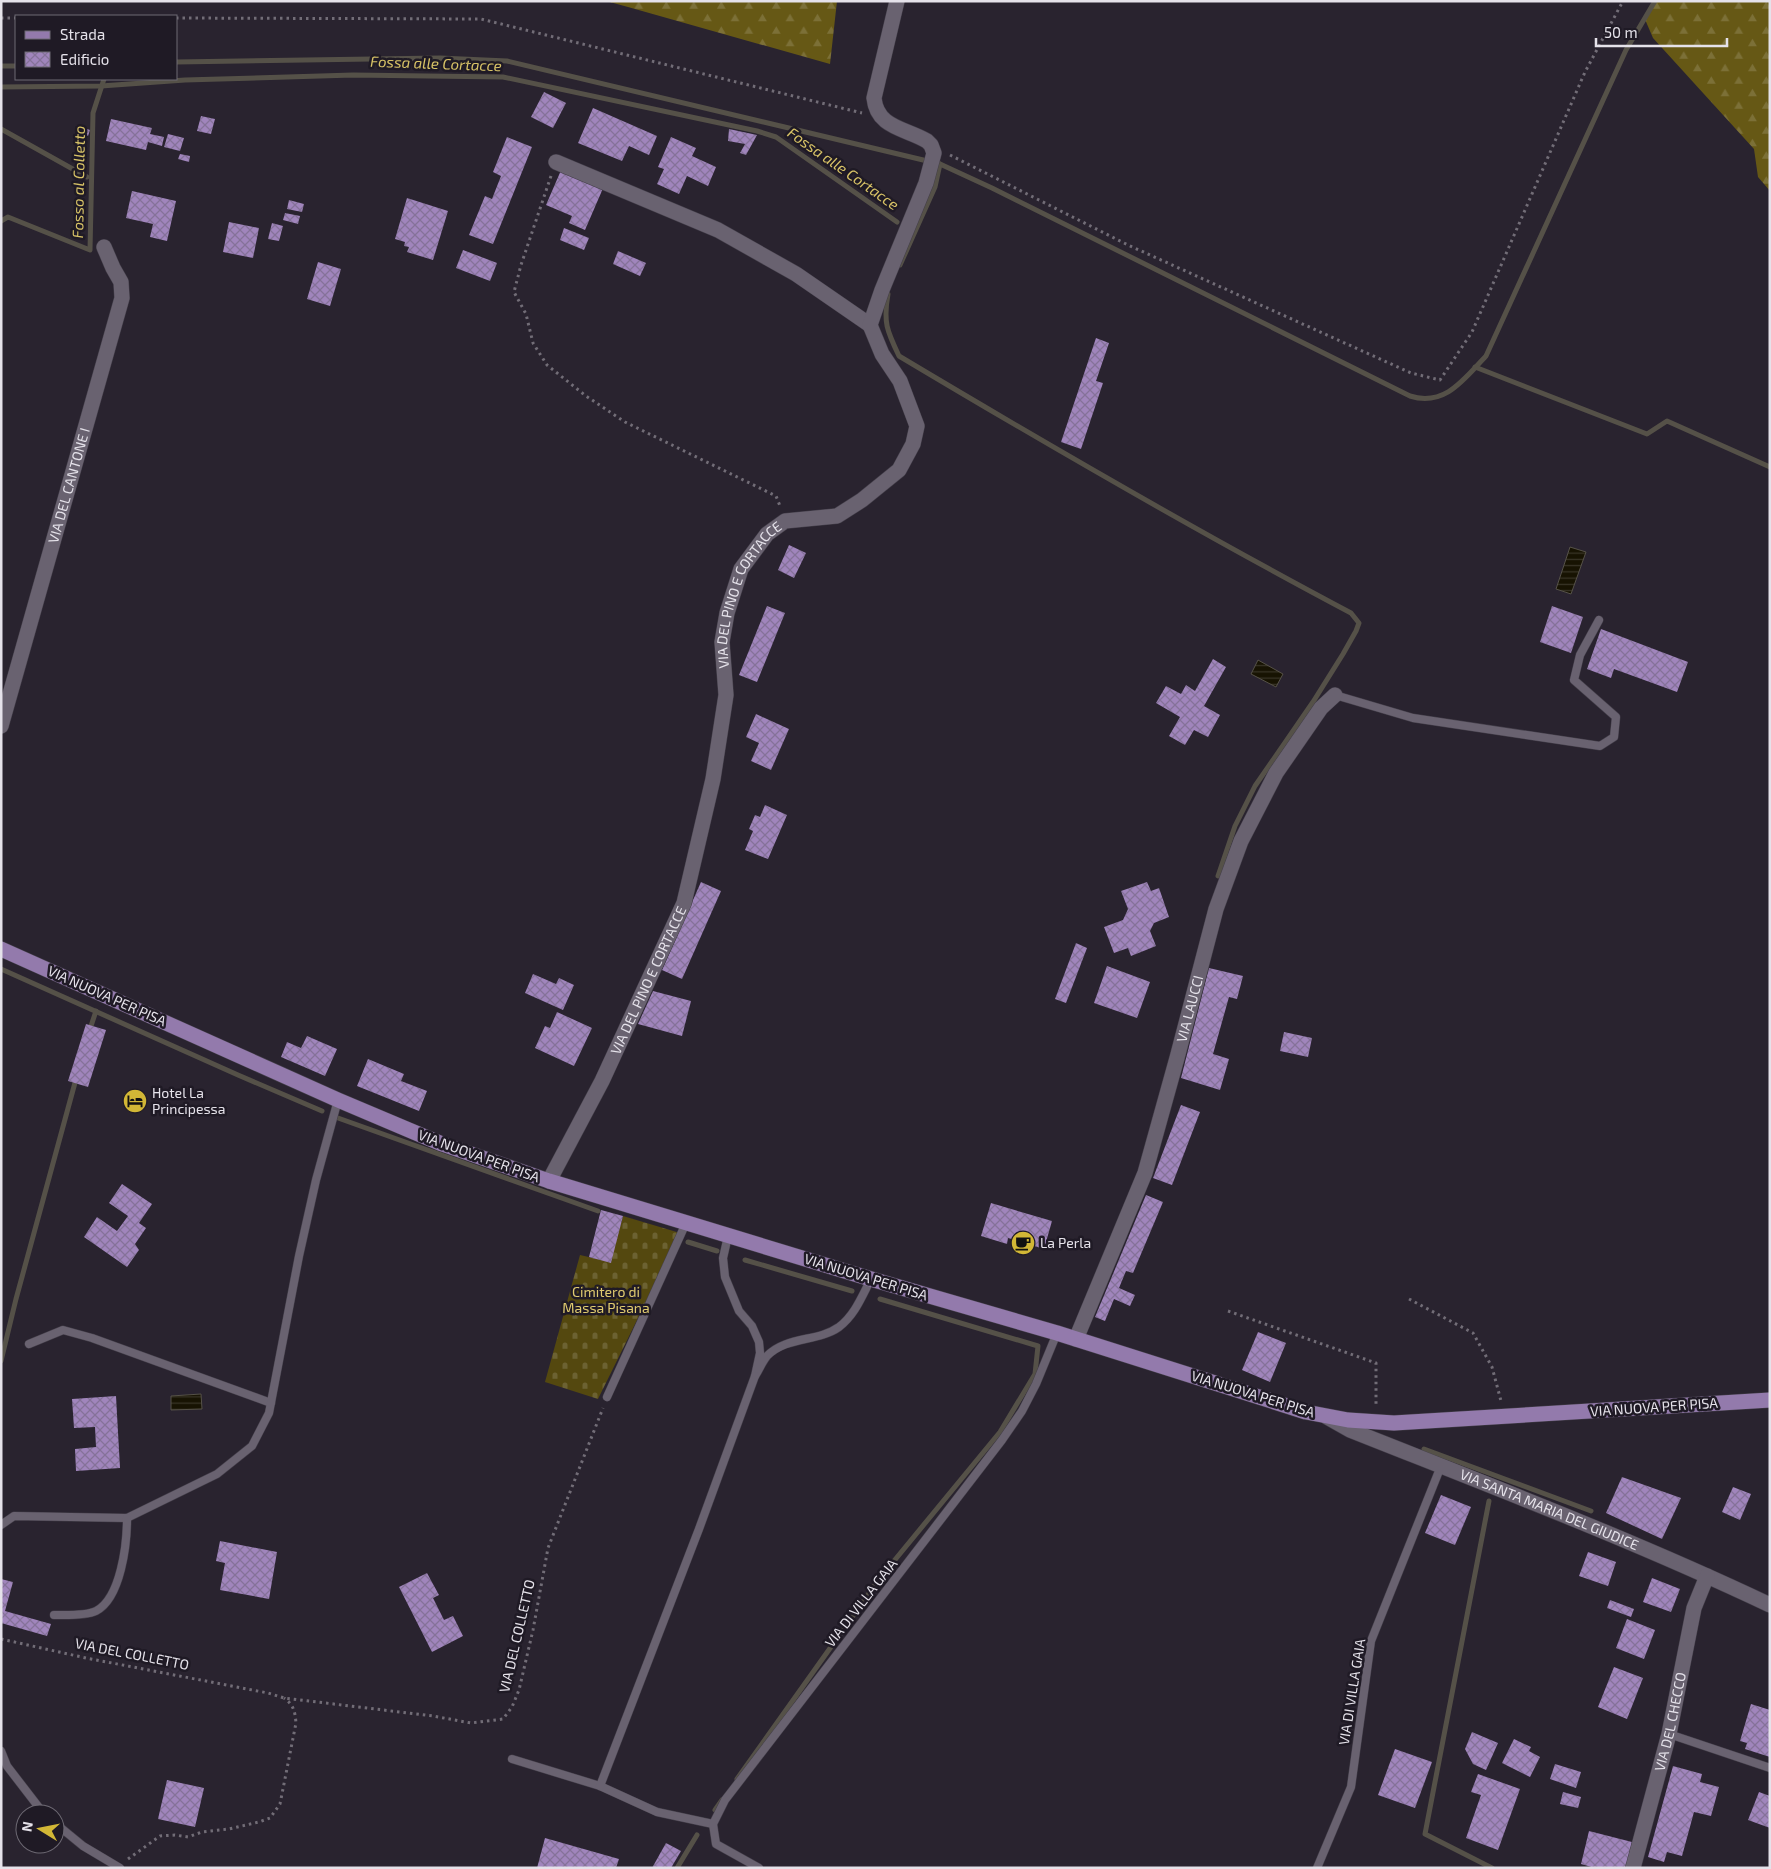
<svg xmlns="http://www.w3.org/2000/svg" width="1771" height="1869" font-family="'Exo 2',sans-serif">
  <style>
    .forest { fill: url(#forest-firs) }
    .cemetery { fill: url(#cemetery-stones) }
    .water { fill: url(#water-rules); stroke: #555148 }
    .lines { fill: none; stroke-linecap: round; stroke-linejoin: round }
    .stream { stroke: #555148; stroke-width: 5 }
    .building { fill: url(#building-cross-hatch) }
    .service-casing { stroke: #443f4a; stroke-width: 9 }
    .minor-casing { stroke: #443f4a; stroke-width: 16 }
    .primary-casing { stroke: #443f4a; stroke-width: 16 }
    .path { stroke: #726d77; stroke-width: 3; stroke-dasharray: 2.5 4; stroke-linecap: butt }
    .service { stroke: #696270; stroke-width: 8 }
    .minor { stroke: #696270; stroke-width: 15 }
    .primary { stroke: #937aac; stroke-width: 15 }
    .labels { text-anchor: middle; stroke-width: 5; stroke-linejoin: round; paint-order: stroke }
    .street-label { font-size: 14px; fill: #e5e2ea; stroke: #1f1a25 }
    .poi-label { font-size: 14px; fill: #e5e2ea; stroke: #1f1a25; text-anchor: start }
    .park-label { font-size: 14px; fill: #e1cc70; stroke: #1f1a25 }
    .water-label { font-size: 15px; font-style: italic; fill: #d8c367; stroke: #1f1a25 }
  </style>
  <defs>
    <pattern id="forest-firs" width="22" height="20" patternUnits="userSpaceOnUse" patternTransform="scale(1.25)"><rect width="22" height="20" fill="#665815"/><path d="M5 1l3.5 6h-7zM16 11l3.5 6h-7z" fill="#7c7037"/></pattern>
    <pattern id="cemetery-stones" width="16" height="16" patternUnits="userSpaceOnUse" patternTransform="scale(1.25)"><rect width="16" height="16" fill="#54480f"/><path d="M2 7V4a2 2 0 0 1 4 0v3zM10 15v-3a2 2 0 0 1 4 0v3z" fill="#6c6232"/></pattern>
    <pattern id="water-rules" width="6" height="5" patternUnits="userSpaceOnUse" patternTransform="scale(1.25)"><rect width="6" height="5" fill="#171302"/><path d="M0 2.5h6" fill="none" stroke="#393527"/></pattern>
    <pattern id="building-cross-hatch" width="8" height="8" patternUnits="userSpaceOnUse" patternTransform="scale(1.25)"><rect width="8" height="8" fill="#a085bc"/><path d="M0 0l8 8M0 8l8-8" fill="none" stroke="#857299"/></pattern>
  </defs>
  <rect width="100%" height="100%" fill="#29232f"/>
  <g class="forest">
    <polygon points="606,1 837,1 830,64 628,7"/>
    <polygon points="1654,1 1770,1 1770,191 1758,177 1754,149 1653,38 1644,17"/>
  </g>
  <polygon class="cemetery" points="623,1216 680,1233 598,1399 545,1382 580,1255 610,1262"/>
  <g class="water">
    <polygon points="1570,547 1586,552 1571,594 1556,589"/>
    <polygon points="1258,660 1283,674 1276,687 1251,674"/>
    <polygon points="201,1394 202,1409 171,1410 171,1396"/>
  </g>
  <g class="lines">
    <g class="stream">
      <path d="M176 62 440 58 507 61 940 164 992 188 1410 396C1445 407 1464 379 1486 356L1626 50 1655 1"/>
      <polyline points="1,66 16,66"/>
      <polyline points="1,87 101,86 185,80 353,75 503,77 757,131 776,137 897,222"/>
      <polyline points="1,129 87,177"/>
      <polyline points="1,221 8,217 90,250 93,113 104,79"/>
      <polyline points="900,265 935,187 940,164"/>
      <path d="M888 294C883 322 887 331 899 356 1048 445 1198 532 1351 613L1359 623 1356 631 1343 654 1313 702 1255 786 1235 826 1218 876"/>
      <polyline points="1475,367 1647,434 1667,421 1770,467"/>
      <polyline points="1,969 238,1075 322,1111"/>
      <polyline points="89,1032 96,1011"/>
      <polyline points="338,1118 598,1211"/>
      <polyline points="688,1242 717,1251"/>
      <polyline points="745,1260 852,1291"/>
      <polyline points="1,1361 16,1299 76,1079"/>
      <polyline points="1424,1449 1591,1511"/>
      <polyline points="1489,1501 1425,1834 1492,1868"/>
      <polyline points="737,1779 880,1578 1000,1432 1035,1374 1038,1346 880,1299"/>
      <polyline points="715,1810 722,1800"/>
      <polyline points="677,1868 697,1835"/>
    </g>
  </g>
  <g class="building">
    <polygon points="544,92 566,103 553,128 531,117"/>
    <polygon points="593,108 657,136 649,155 629,146 622,161 578,143"/>
    <polygon points="201,116 215,119 211,134 197,131"/>
    <polygon points="111,119 152,128 150,134 164,137 162,146 148,142 146,150 106,141"/>
    <polygon points="77,125 90,130 88,136 75,131"/>
    <polygon points="729,129 757,135 746,155 740,153 745,144 728,141"/>
    <polygon points="168,134 184,138 180,151 164,147"/>
    <polygon points="507,137 532,147 493,244 469,235 485,196 492,199 501,176 493,172"/>
    <polygon points="671,137 696,148 692,156 716,167 708,186 687,176 679,194 657,184 664,169 658,167"/>
    <polygon points="180,154 190,156 189,162 178,159"/>
    <polygon points="562,168 604,186 585,230 569,223 572,216 546,205"/>
    <polygon points="132,191 176,201 167,241 150,237 153,224 126,218"/>
    <polygon points="407,198 448,211 433,260 407,252 409,247 404,246 405,242 395,239"/>
    <polygon points="289,200 304,204 302,212 287,209"/>
    <polygon points="285,213 300,216 298,224 283,220"/>
    <polygon points="229,222 259,228 253,258 223,252"/>
    <polygon points="272,223 283,226 279,241 268,239"/>
    <polygon points="564,228 589,238 584,250 560,240"/>
    <polygon points="463,250 497,263 490,281 456,268"/>
    <polygon points="618,251 646,263 640,276 613,264"/>
    <polygon points="318,262 341,269 330,306 307,299"/>
    <polygon points="1096,338 1109,343 1096,381 1103,383 1081,449 1061,442"/>
    <polygon points="789,545 806,553 794,578 778,570"/>
    <polygon points="767,606 785,613 757,682 739,675"/>
    <polygon points="1552,606 1583,617 1571,653 1540,642"/>
    <polygon points="1601,629 1688,662 1677,692 1614,669 1611,678 1587,669"/>
    <polygon points="1213,659 1226,667 1204,706 1220,715 1208,737 1194,730 1185,745 1169,736 1180,717 1156,703 1166,686 1181,694 1186,685 1195,691"/>
    <polygon points="756,714 789,729 771,770 751,761 759,743 746,737"/>
    <polygon points="765,805 787,815 768,859 745,850 753,831 749,829 755,815 760,817"/>
    <polygon points="701,882 721,891 682,979 662,970"/>
    <polygon points="1147,882 1151,891 1159,888 1169,917 1154,923 1150,931 1156,946 1131,956 1128,948 1114,953 1104,927 1123,920 1128,909 1121,891"/>
    <polygon points="1076,943 1087,948 1066,1003 1055,999"/>
    <polygon points="1107,966 1150,982 1137,1018 1094,1003"/>
    <polygon points="1209,968 1243,976 1237,999 1229,997 1213,1054 1229,1059 1220,1090 1181,1078"/>
    <polygon points="533,974 556,984 559,978 574,985 563,1010 525,993"/>
    <polygon points="653,991 691,1001 682,1036 638,1024"/>
    <polygon points="557,1012 592,1028 574,1066 535,1048 545,1026 550,1028"/>
    <polygon points="86,1024 106,1030 88,1087 68,1081"/>
    <polygon points="1284,1032 1312,1038 1308,1057 1280,1051"/>
    <polygon points="307,1036 337,1049 325,1076 281,1057 287,1042 301,1048"/>
    <polygon points="368,1059 404,1074 401,1081 427,1091 419,1111 357,1086"/>
    <polygon points="1181,1105 1200,1112 1172,1185 1153,1178"/>
    <polygon points="122,1184 152,1204 139,1223 146,1228 135,1244 139,1250 127,1267 84,1237 97,1217 117,1231 128,1216 109,1203"/>
    <polygon points="1146,1195 1163,1202 1133,1273 1126,1271 1119,1288 1135,1295 1130,1306 1114,1299 1105,1321 1095,1317"/>
    <polygon points="991,1203 1052,1221 1044,1249 1008,1238 1007,1244 981,1236"/>
    <polygon points="601,1210 623,1216 611,1263 589,1257"/>
    <polygon points="1258,1332 1286,1343 1270,1382 1242,1370"/>
    <polygon points="116,1396 120,1468 76,1471 75,1449 96,1447 95,1427 74,1428 72,1399"/>
    <polygon points="1622,1477 1681,1498 1662,1539 1606,1513"/>
    <polygon points="1733,1487 1751,1494 1740,1520 1722,1512"/>
    <polygon points="1441,1495 1471,1507 1455,1545 1425,1533"/>
    <polygon points="220,1541 277,1552 269,1599 220,1590 225,1563 216,1561"/>
    <polygon points="1588,1552 1616,1562 1608,1586 1579,1576"/>
    <polygon points="427,1573 439,1595 433,1598 444,1620 453,1616 463,1636 432,1652 399,1587"/>
    <polygon points="1652,1578 1680,1589 1671,1612 1643,1602"/>
    <polygon points="1,1579 13,1582 5,1611 51,1624 47,1636 1,1623"/>
    <polygon points="1610,1600 1634,1609 1631,1617 1607,1608"/>
    <polygon points="1627,1619 1655,1630 1644,1659 1616,1648"/>
    <polygon points="1614,1667 1643,1678 1627,1719 1598,1707"/>
    <polygon points="1751,1704 1770,1710 1770,1757 1745,1749 1747,1743 1740,1741"/>
    <polygon points="1472,1732 1498,1743 1486,1770 1473,1764 1465,1749"/>
    <polygon points="1514,1739 1531,1747 1529,1751 1540,1757 1530,1777 1502,1763"/>
    <polygon points="1395,1749 1432,1762 1415,1808 1378,1795"/>
    <polygon points="1555,1764 1581,1772 1576,1788 1550,1779"/>
    <polygon points="1673,1766 1702,1774 1700,1782 1719,1787 1711,1816 1694,1812 1682,1856 1667,1852 1664,1862 1648,1857"/>
    <polygon points="1478,1774 1520,1789 1498,1850 1466,1838 1481,1795 1471,1792"/>
    <polygon points="167,1780 204,1788 195,1827 158,1819"/>
    <polygon points="1563,1792 1581,1797 1578,1808 1560,1804"/>
    <polygon points="1759,1792 1770,1796 1770,1828 1748,1820"/>
    <polygon points="1589,1831 1632,1842 1626,1868 1595,1868 1581,1864"/>
    <polygon points="545,1838 619,1859 616,1868 537,1868"/>
    <polygon points="666,1843 681,1851 671,1868 652,1868"/>
  </g>
  <g class="lines">
    <g class="service-casing">
      <g id="service">
        <polyline points="1335,695 1413,718 1600,746 1614,737 1616,717 1574,680 1580,655 1599,620"/>
        <path d="M728 1236 723 1258 725 1277 739 1311 752 1326 759 1342 760 1353 755 1376C759 1370 762 1362 767 1356 786 1336 818 1342 839 1327 855 1315 862 1296 871 1279"/>
        <polyline points="29,1344 63,1330 92,1338 271,1403"/>
        <polyline points="607,1397 686,1223"/>
        <polyline points="1,1525 14,1516 127,1518 217,1474 252,1446 269,1413 299,1256 316,1180 338,1100"/>
        <path d="M54 1615C65 1615 86 1616 96 1611 121 1598 127 1544 127 1518"/>
        <polyline points="1669,1734 1770,1768"/>
        <polyline points="1,1751 7,1766 44,1814"/>
        <polyline points="512,1759 600,1786 657,1812 713,1824"/>
        <polyline points="600,1786 699,1529 755,1376"/>
        <polyline points="55,1823 83,1846 120,1868"/>
        <polyline points="759,1868 716,1844 713,1824 725,1800 1002,1440 1022,1411 1036,1384 1057,1333"/>
        <polyline points="1317,1868 1351,1787 1371,1641 1441,1466"/>
      </g>
    </g>
    <g class="minor-casing">
      <g id="minor">
        <polyline points="556,162 718,230 796,274 870,325"/>
        <path id="s1" d="M1 726 122 298 121 282 113 268 104 247"/>
        <path id="s2" d="M549 1181 602 1081 684 903 713 779 726 695 722 642 727 613 741 569 767 534 785 521 837 516 862 500 899 470 913 444 917 426 900 381 882 354 870 325 882 290 926 183 934 153 931 145 927 141C905 128 877 128 874 98L897 1"/>
        <path id="s3" d="M1076 1339 1145 1173 1177 1058 1216 909 1241 841 1276 773 1321 708 1335 695"/>
        <path id="s4" d="M1327 1417 1350 1430C1491 1486 1633 1540 1770 1605"/>
        <path id="s5" d="M1633 1868 1669 1734 1694 1608 1707 1576"/>
      </g>
    </g>
    <g class="primary-casing">
      <polyline id="primary" points="1,949 338,1100 442,1144 549,1181 871,1279 1057,1333 1306,1412 1348,1420 1394,1423 1770,1400"/>
    </g>
    <g class="path">
      <polyline points="1,18 16,18"/>
      <polyline points="176,18 481,19 862,113"/>
      <polyline points="950,155 1128,245 1411,373 1440,380 1472,332 1585,72 1623,1"/>
      <polyline points="551,176 521,265 514,292 526,314 533,343 547,365 586,396 625,422 776,496 780,506"/>
      <polyline points="1409,1299 1473,1333 1492,1367 1501,1401"/>
      <polyline points="1228,1311 1376,1363 1376,1406"/>
      <polyline points="1,1639 86,1658 268,1693 284,1698 433,1716 471,1723 503,1719 512,1707 519,1690 533,1630 548,1548 603,1408"/>
      <path d="M128 1859 160 1836 175 1835 188 1837 202 1832 229 1829 259 1822 270 1818 280 1804 296 1723C295 1712 294 1705 284 1698"/>
    </g>
    <use href="#service" class="service"/>
    <use href="#minor" class="minor"/>
    <use href="#primary" class="primary"/>
  </g>
  <defs>
    <g id="hotel-disc" transform="scale(1.25)"><circle r="9.5" fill="#d2b736" stroke="#1f1a25"/><path d="M-6-4.5h1.5V1H6V5H4.5V3h-9V5H-6ZM-4 0a1.8 1.8 0 1 1 3.6 0ZM.5 0V-2.5h3Q6-2.5 6 0Z" fill="#111"/></g>
    <g id="cafe-disc" transform="scale(1.25)"><circle r="9.5" fill="#d2b736" stroke="#1f1a25"/><path d="M-5.5-4.5H6V0H3Q3 3.5 0 3.5H-2.5Q-5.5 3.5-5.5 0ZM3-3.2v2h1.7v-2ZM-6 4.5H4V6H-6Z" fill="#111"/></g>
  </defs>
  <g fill-rule="evenodd">
    <use href="#hotel-disc" x="135" y="1101"/>
    <use href="#cafe-disc" x="1023" y="1243"/>
  </g>
  <g class="labels">
    <g class="street-label">
      <text dy="5" stroke="none"><textPath href="#s1" startOffset="250">VIA DEL CANTONE I</textPath></text>
      <text dy="5" stroke="none"><textPath href="#s2" startOffset="629">VIA DEL PINO E CORTACCE</textPath></text>
      <text dy="5" stroke="none"><textPath href="#s2" startOffset="224">VIA DEL PINO E CORTACCE</textPath></text>
      <text transform="translate(107 996) rotate(24)" y="5">VIA NUOVA PER PISA</text>
      <text dy="5" stroke="none"><textPath href="#s3" startOffset="350">VIA LAUCCI</textPath></text>
      <text transform="translate(479 1156) rotate(20)" y="5">VIA NUOVA PER PISA</text>
      <text transform="translate(866 1277) rotate(17)" y="5">VIA NUOVA PER PISA</text>
      <text transform="translate(1253 1394) rotate(17)" y="5">VIA NUOVA PER PISA</text>
      <text transform="translate(1654 1407) rotate(-4)" y="5">VIA NUOVA PER PISA</text>
      <text dy="5" stroke="none"><textPath href="#s4" startOffset="241">VIA SANTA MARIA DEL GIUDICE</textPath></text>
      <text transform="translate(861 1603) rotate(-52)" y="5">VIA DI VILLA GAIA</text>
      <text transform="translate(517 1636) rotate(-77)" y="5">VIA DEL COLLETTO</text>
      <text transform="translate(132 1654) rotate(11)" y="5">VIA DEL COLLETTO</text>
      <text transform="translate(1352 1692) rotate(-81)" y="5">VIA DI VILLA GAIA</text>
      <text dy="5" stroke="none"><textPath href="#s5" startOffset="151">VIA DEL CHECCO</textPath></text>
    </g>
    <g class="poi-label">
      <text x="152" y="1098">Hotel La<tspan x="152" dy="16">Principessa</tspan></text>
      <text x="1040" y="1248">La Perla</text>
    </g>
    <g class="park-label">
      <text x="606" y="1297">Cimitero di<tspan x="606" dy="16">Massa Pisana</tspan></text>
    </g>
    <g class="water-label">
      <text transform="translate(436 64) rotate(2)" y="5">Fossa alle Cortacce</text>
      <text transform="translate(843 169) rotate(35)" y="5">Fossa alle Cortacce</text>
      <text transform="translate(79 182) rotate(-89)" y="5">Fosso al Colletto</text>
    </g>
  </g>
  <rect width="1771" height="1869" fill="none" stroke="#e5e2ea" stroke-width="5"/>
  <rect x="15" y="15" width="162" height="65" fill="#1f1a25" stroke="#6e6a74"/>
  <rect x="25" y="31" width="25" height="8" fill="#937aac" stroke="#6e6a74"/>
  <text x="60" y="40" font-size="15" fill="#e5e2ea">Strada</text>
  <rect x="25" y="52" width="25" height="15" fill="url(#building-cross-hatch)" stroke="#6e6a74"/>
  <text x="60" y="65" font-size="15" fill="#e5e2ea">Edificio</text>
  <g transform="translate(40 1829) rotate(280)"><circle r="24" fill="#1f1a25" stroke="#6e6a74"/>
  <path d="M0-4L9 19L0 12L-9 19Z" fill="#d2b736"/>
  <text y="-8" font-size="14" font-weight="bold" text-anchor="middle" fill="#e5e2ea">N</text>
  </g>
  <path d="M1596 38v8h131v-8" fill="none" stroke="#e5e2ea" stroke-width="2.5"/>
  <text x="1604" y="38" font-size="15" fill="#e5e2ea" stroke="#1f1a25" stroke-width="4" paint-order="stroke">50 m</text>
</svg>
